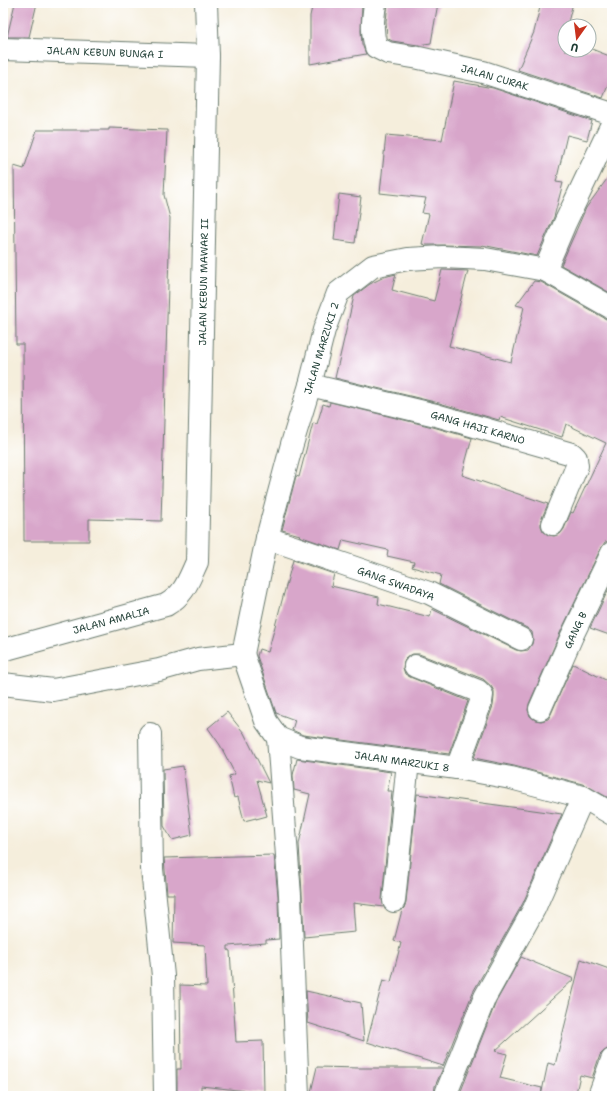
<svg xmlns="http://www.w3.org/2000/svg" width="615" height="1099" font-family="'Shantell Sans',sans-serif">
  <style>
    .building { fill: #d8a6ca }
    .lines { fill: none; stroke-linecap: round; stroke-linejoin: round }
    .minor-casing { stroke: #6a7b6f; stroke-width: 24 }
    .minor { stroke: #fff; stroke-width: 22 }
    .labels { text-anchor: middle; stroke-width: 3; stroke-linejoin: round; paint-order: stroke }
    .street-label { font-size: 10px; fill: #1f3d34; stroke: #fff }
  </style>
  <rect width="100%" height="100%" fill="#fff"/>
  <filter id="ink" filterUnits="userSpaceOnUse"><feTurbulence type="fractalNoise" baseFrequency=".025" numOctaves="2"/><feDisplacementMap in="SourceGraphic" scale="8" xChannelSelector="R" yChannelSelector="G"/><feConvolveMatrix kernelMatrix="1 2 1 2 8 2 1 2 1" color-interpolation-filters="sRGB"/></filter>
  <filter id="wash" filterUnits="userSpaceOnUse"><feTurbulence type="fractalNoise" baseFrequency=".012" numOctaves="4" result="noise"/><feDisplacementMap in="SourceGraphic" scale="16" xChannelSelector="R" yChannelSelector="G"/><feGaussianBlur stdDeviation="0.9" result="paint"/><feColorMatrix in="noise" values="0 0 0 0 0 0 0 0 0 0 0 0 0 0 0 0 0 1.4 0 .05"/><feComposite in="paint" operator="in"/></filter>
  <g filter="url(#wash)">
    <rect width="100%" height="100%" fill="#f5eedc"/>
    <g id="blocks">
      <g class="building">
        <polygon points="15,3 37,3 29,37 7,37"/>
        <polygon points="313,3 362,3 361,31 362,44 366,54 310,64 310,16"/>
        <polygon points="388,3 438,3 431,43 418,45 392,41 387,38 386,21"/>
        <polygon points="541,3 573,3 567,26 565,26 565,33 563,39 565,39 565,50 589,50 589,48 612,57 612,75 603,98 518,70 534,32"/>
        <polygon points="454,81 493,88 592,121 587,140 567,135 556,182 563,183 554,217 537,256 482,245 481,246 444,245 427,245 422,244 429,214 422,213 426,198 380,193 386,135 442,140"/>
        <polygon points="109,128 167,130 164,195 170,218 161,521 89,519 89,541 24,541 23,344 16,344 14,166 24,169 37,130 109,130"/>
        <polygon points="612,172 612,294 561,265 586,208"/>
        <polygon points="339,194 361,197 355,243 334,240"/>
        <polygon points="442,270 468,271 449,346 511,362 524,307 516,305 534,281 541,282 606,319 612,320 612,541 605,542 601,548 561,631 529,704 528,710 530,716 535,720 541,721 548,719 551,714 573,664 612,683 612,800 586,785 514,766 474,758 493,706 494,697 494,691 491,686 483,679 419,654 413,654 407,656 404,661 403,668 405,674 410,677 468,701 449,754 303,735 292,730 295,720 276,713 257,656 259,649 268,652 293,560 334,574 331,586 379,597 378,604 430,617 432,609 516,650 521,651 528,650 532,644 533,639 532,632 527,628 439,584 441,575 412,567 414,562 387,556 388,550 343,540 340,550 299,536 300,535 282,530 296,476 299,477 313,423 317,424 323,404 329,406 330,402 433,427 472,438 462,475 548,504 541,520 541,526 543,531 548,535 554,536 560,534 564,529 571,512 573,513 606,443 566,424 562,437 500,417 499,420 439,403 335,378 354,296 370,284 384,277 396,274 392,290 434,301"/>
        <polygon points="612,582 612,636 590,628"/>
        <polygon points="227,712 244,733 269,783 257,780 267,816 256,819 256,818 244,821 238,797 234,798 229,776 235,774 220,745 208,728"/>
        <polygon points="297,759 391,772 387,791 392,791 382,900 384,907 353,903 355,932 304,937 302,894 299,844 310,794 294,790 293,775"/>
        <polygon points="183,766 192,835 172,840 164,826 163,769"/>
        <polygon points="417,794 562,814 523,903 473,992 443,1066 367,1042 383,980 391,982 401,943 394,941 402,910 404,908 406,902"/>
        <polygon points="274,855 278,896 279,939 266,940 266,943 228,946 228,950 230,951 236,1042 263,1041 264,1093 201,1086 201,1096 177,1096 177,1069 181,1069 180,985 207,986 205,945 173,943 174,894 167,894 164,858"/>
        <polygon points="521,957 574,979 495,1051 507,1054 500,1078 542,1088 541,1096 548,1063 555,1065 581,959 612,970 612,1034 609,1048 604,1051 600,1055 592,1078 580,1075 576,1093 571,1091 570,1096 459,1096 496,1002"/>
        <polygon points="306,991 361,1003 364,1041 308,1023"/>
        <polygon points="317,1067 360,1068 443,1068 435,1086 434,1096 310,1096"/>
      </g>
    </g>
  </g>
  <g filter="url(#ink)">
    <use href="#blocks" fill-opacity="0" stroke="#6a7b6f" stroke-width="1"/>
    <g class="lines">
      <g class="minor-casing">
        <g id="minor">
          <path d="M375 3C373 20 371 30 376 47L388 53 419 58 483 72 612 114"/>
          <polyline points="3,49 208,56"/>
          <polyline points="545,270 612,308"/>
          <polyline points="310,385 436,415 572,454 576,458 577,466 553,524"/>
          <polyline points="267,538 429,593 521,639"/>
          <path d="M3 650 166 605C185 594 188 581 197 562L208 56 206 3"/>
          <polyline points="243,654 267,538 292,444 310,385 324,330 338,293 373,266 408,259 443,257 485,259 545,270 565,223 612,124"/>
          <polyline points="243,654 266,721 278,738 300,747 457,768 511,778 583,797 612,814"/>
          <polyline points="415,666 478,691 482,695 481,702 457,768"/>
          <polyline points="3,684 53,690 159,670 198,659 243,654"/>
          <polyline points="540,709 572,636 612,553"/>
          <polyline points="150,734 152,869 163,976 165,1096"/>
          <polyline points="278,738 290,895 298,1096"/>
          <polyline points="394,901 408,761"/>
          <polyline points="446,1096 447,1091 485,997 534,909 583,797"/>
          <polyline points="599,1096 612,1060"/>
        </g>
      </g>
      <use href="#minor" class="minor"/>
    </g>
  </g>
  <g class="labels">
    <g class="street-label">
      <text transform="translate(105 52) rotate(2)" y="4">JALAN KEBUN BUNGA I</text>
      <text transform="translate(495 77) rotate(16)" y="4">JALAN CURAK</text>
      <text transform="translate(203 282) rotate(-89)" y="4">JALAN KEBUN MAWAR II</text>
      <text transform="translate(321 348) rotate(-73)" y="4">JALAN MARZUKI 2</text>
      <text transform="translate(478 427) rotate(16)" y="4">GANG HAJI KARNO</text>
      <text transform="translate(396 583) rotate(20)" y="4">GANG SWADAYA</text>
      <text transform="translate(111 620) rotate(-15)" y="4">JALAN AMALIA</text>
      <text transform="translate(575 630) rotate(-65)" y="4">GANG B</text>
      <text transform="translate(402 761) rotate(8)" y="4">JALAN MARZUKI 8</text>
    </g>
  </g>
  <rect width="615" height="1099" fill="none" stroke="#fff" stroke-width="16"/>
  <g transform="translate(577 38) rotate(194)"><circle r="19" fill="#ffffff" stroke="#a5b1ae"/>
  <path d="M0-3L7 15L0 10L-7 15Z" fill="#c8321e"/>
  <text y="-6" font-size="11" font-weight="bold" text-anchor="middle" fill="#1f3d34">U</text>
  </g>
</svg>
